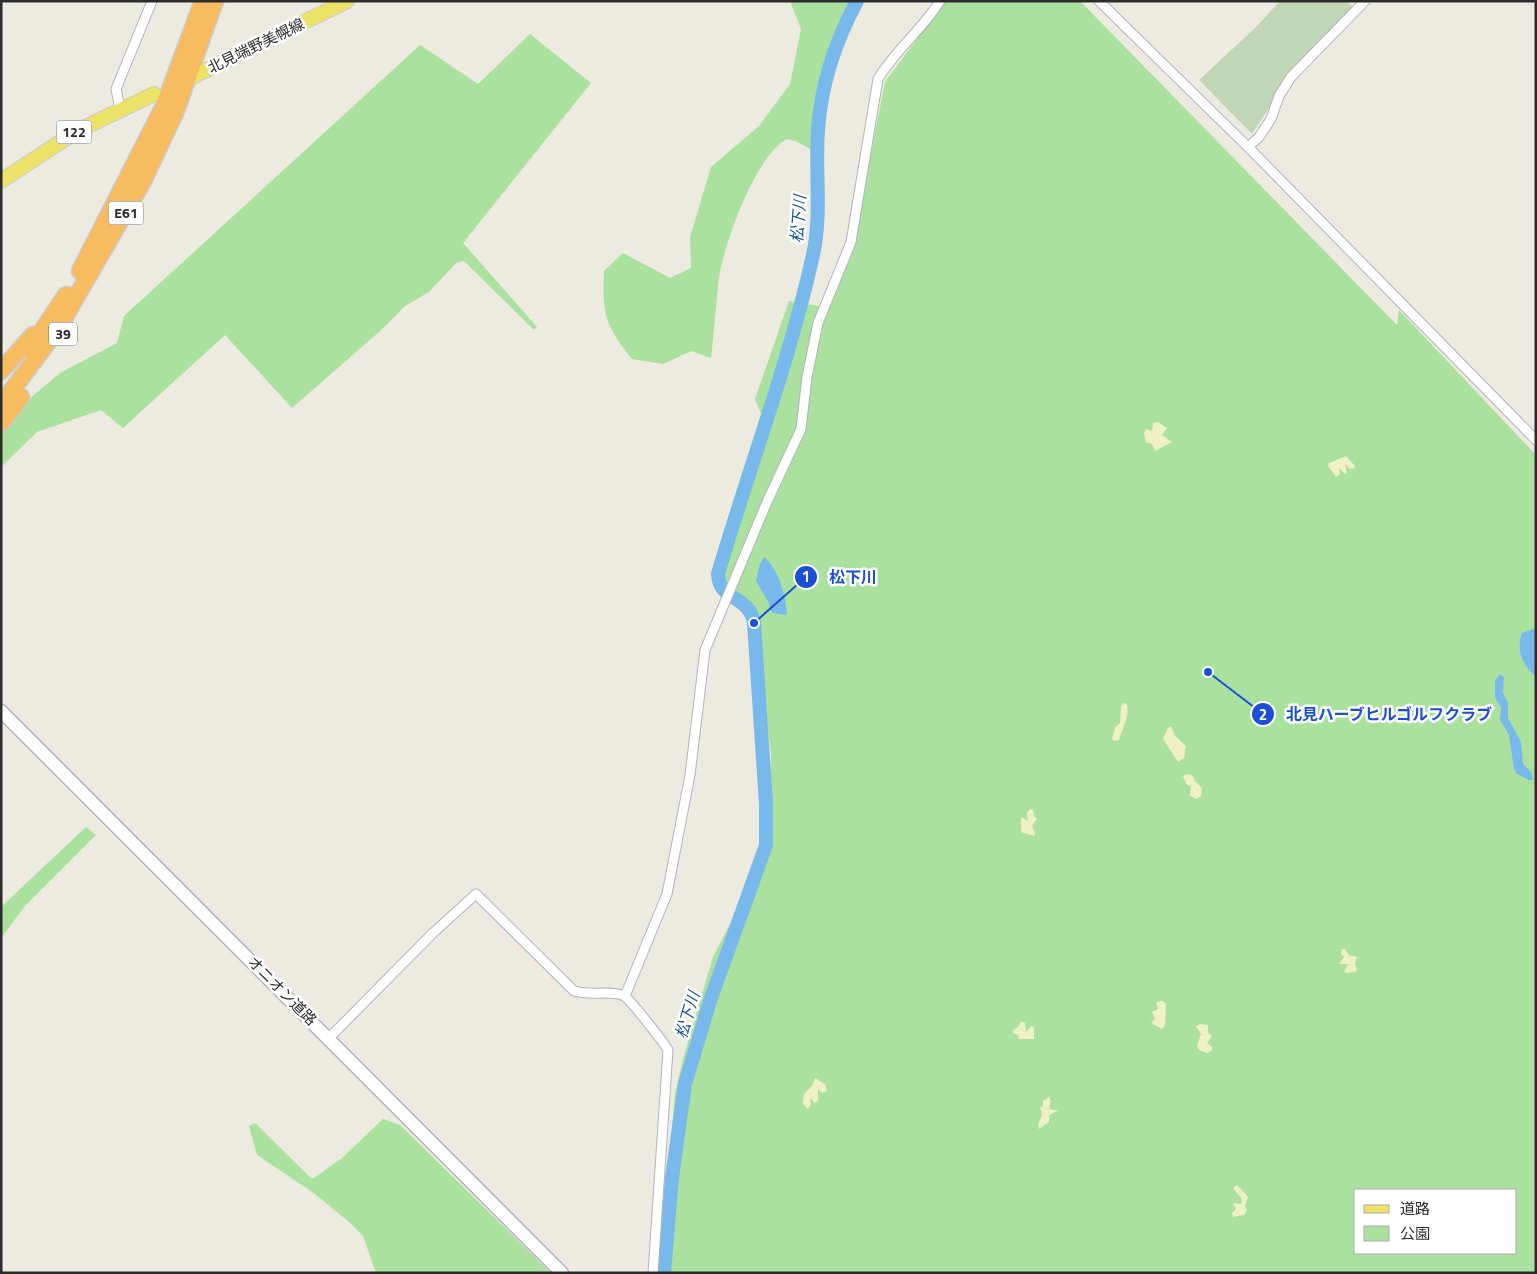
<svg xmlns="http://www.w3.org/2000/svg" width="1537" height="1274" font-family="'Titillium Web','Noto Sans JP',sans-serif">
  <style>
    .green { fill: #aae19f; fill-rule: evenodd }
    .sand { fill: #eff0c4 }
    .cemetery { fill: #c1d6b7 }
    .water { fill: #78b8ea }
    .lines { fill: none; stroke-linecap: round; stroke-linejoin: round }
    .river { stroke: #78b8ea; stroke-width: 14 }
    .street-casing { stroke: #b3b3bf; stroke-width: 11 }
    .secondary-casing { stroke: #b3b3bf; stroke-width: 15 }
    .primary-casing { stroke: #ccc; stroke-width: 16 }
    .highway-casing { stroke: #ccc; stroke-width: 19 }
    .street { stroke: #fff; stroke-width: 9 }
    .secondary { stroke: #fff; stroke-width: 12 }
    .primary { stroke: #ebe267; stroke-width: 14 }
    .highway { stroke: #f7bb60; stroke-width: 16 }
    .labels { text-anchor: middle; stroke-width: 5; stroke-linejoin: round; paint-order: stroke }
    .shield { fill: #fff; stroke: #6b6b6b; stroke-width: 1 }
    .shield-label { font-size: 14px; font-weight: bold; fill: #2c2c2c }
    .street-label { font-size: 15px; fill: #2c2c2c; stroke: #fff }
    .water-label { font-size: 16px; font-style: italic; fill: #145599; stroke: #fff }
    .leader { fill: none; stroke: #1d4ed8; stroke-width: 2 }
    .callout-dot { fill: #1d4ed8; stroke: #fff; stroke-width: 2 }
    .mark-label { font-size: 15px; text-anchor: middle; font-weight: bold; fill: #fff }
    .callout-label { font-size: 16px; text-anchor: middle; font-weight: bold; fill: #1d4ed8; stroke: #fff; stroke-width: 5; stroke-linejoin: round; paint-order: stroke }
  </style>
  <rect width="100%" height="100%" fill="#edeadf"/>
  <g class="green">
    <path d="M790 1H861L838 38 815 152 796 141 787 139C755 156 725 242 719 277 716 304 714 331 711 358L691 351 663 364 632 359C605 325 602 315 604 271L623 253 670 278 691 268 690 237 711 167 759 126 790 84 801 29Z"/>
    <path d="M945 1H1080L1397 325 1399 310 1536 455V1273H660L675 1093 684 1055 713 957 770 846 771 755 754 605 716 589 713 566 761 414 755 399 789 301 826 307 858 219 885 82ZM1356 1190H1516V1253H1356Z"/>
    <polygon points="530,34 591,83 463,243 537,327 534,330 464,261 456,263 429,292 405,306 379,332 292,408 225,335 123,428 101,410 37,432 1,467 1,432 23,404 60,373 117,343 124,316 420,45 478,84"/>
    <polygon points="86,827 96,835 25,906 1,938 1,907"/>
    <polygon points="383,1119 400,1125 551,1273 376,1273 363,1236 349,1222 315,1194 257,1155 249,1126 255,1123 312,1179 341,1159"/>
  </g>
  <g class="sand">
    <polygon points="1158,422 1167,428 1162,435 1172,442 1155,451 1152,444 1146,442 1144,433 1146,429 1152,431 1153,423"/>
    <polygon points="1346,456 1355,466 1355,468 1350,469 1345,464 1347,473 1345,474 1339,468 1340,474 1336,477 1328,466 1329,463"/>
    <path d="M1124 703 1127 704C1130 717 1122 728 1119 740L1115 741 1112 739 1115 727 1120 723 1121 706Z"/>
    <polygon points="1171,726 1175,736 1186,746 1184,758 1178,762 1163,739 1168,728"/>
    <polygon points="1187,774 1192,775 1195,781 1202,788 1201,796 1197,799 1190,796 1191,786 1187,785 1183,776"/>
    <polygon points="1030,809 1033,810 1034,816 1037,819 1032,826 1035,833 1034,836 1021,832 1021,817 1028,821 1027,813"/>
    <polygon points="1342,949 1345,949 1349,955 1357,957 1355,963 1357,971 1348,973 1344,972 1348,964 1339,964 1344,957 1341,953"/>
    <polygon points="1163,1001 1166,1004 1165,1025 1162,1029 1151,1023 1155,1019 1152,1012 1158,1009 1156,1002"/>
    <polygon points="1021,1021 1025,1023 1026,1032 1031,1026 1034,1027 1034,1039 1019,1039 1018,1035 1013,1033 1013,1030 1018,1027"/>
    <polygon points="1200,1024 1208,1025 1208,1033 1212,1036 1207,1043 1212,1047 1212,1050 1207,1053 1199,1050 1197,1046 1201,1034 1196,1026"/>
    <polygon points="815,1078 825,1084 827,1091 822,1093 818,1089 818,1101 815,1103 810,1098 811,1104 808,1109 803,1104 804,1094 812,1086"/>
    <polygon points="1049,1097 1051,1101 1049,1109 1058,1111 1049,1115 1049,1122 1039,1129 1038,1125 1042,1114 1040,1108 1043,1106 1043,1101"/>
    <path d="M1237 1185 1248 1197 1245 1206 1247 1210 1244 1215 1233 1217 1232 1213 1236 1209 1233 1203 1241 1204C1245 1197 1236 1194 1233 1188Z"/>
  </g>
  <polygon class="cemetery" points="1280,1 1347,1 1354,8 1281,84 1269,108 1252,134 1199,80 1255,28"/>
  <g class="water">
    <path d="M764 557C779 570 785 594 787 613L785 615 773 613 770 610 769 603 756 581 760 564Z"/>
    <path d="M1536 628V677C1522 664 1516 652 1522 633Z"/>
    <polygon points="1500,674 1504,677 1503,693 1508,703 1508,718 1521,742 1523,764 1531,772 1533,780 1529,780 1517,774 1514,769 1509,735 1500,720 1501,708 1495,697 1495,681"/>
  </g>
  <g class="lines">
    <path class="river" d="M664 1273 672 1178 685 1084 710 1001 766 845V804L754 623C749 594 719 602 718 574 749 468 789 363 813 255 822 214 815 172 818 130 821 84 835 42 857 1"/>
    <g class="street-casing">
      <g id="street">
        <polyline points="1099,1 1248,147 1536,440"/>
        <polyline points="120,109 116,89 152,1"/>
        <polyline points="1248,147 1259,137 1271,119 1279,96 1291,77 1365,1"/>
        <path d="M625 996 667 894 690 775 705 650 767 502 801 429 807 377 818 323 851 242 878 79C895 50 922 30 940 1"/>
        <path d="M329 1038 433 933 476 894 574 991C590 996 612 990 624 996 630 999 664 1043 668 1050L653 1273"/>
      </g>
    </g>
    <g class="secondary-casing">
      <polyline id="secondary" points="1,711 562,1273"/>
    </g>
    <g class="primary-casing">
      <g id="primary">
        <polyline points="192,77 347,1"/>
        <polyline points="1,181 77,131 154,94"/>
      </g>
    </g>
    <g class="highway-casing">
      <g id="highway">
        <polyline points="80,271 164,106 203,1"/>
        <polyline points="30,349 66,295"/>
        <polyline points="1,371 33,335"/>
        <polyline points="1,405 59,327 143,181 175,113 215,1"/>
        <polyline points="1,423 21,397"/>
      </g>
    </g>
    <use href="#street" class="street"/>
    <use href="#secondary" class="secondary"/>
    <use href="#primary" class="primary"/>
    <use href="#highway" class="highway"/>
  </g>
  <g class="labels">
    <g class="shield">
      <rect x="56.5" y="120.5" width="35" height="23" rx="4"/>
      <rect x="108.5" y="201.5" width="35" height="23" rx="4"/>
      <rect x="49" y="322.5" width="28" height="23" rx="4"/>
    </g>
    <g class="shield-label">
      <text x="74" y="137">122</text>
      <text x="126" y="218">E61</text>
      <text x="63" y="339">39</text>
    </g>
    <g class="street-label">
      <text transform="translate(256 46) rotate(-26)" y="5">北見端野美幌線</text>
      <text transform="translate(282 991) rotate(45)" y="5">オニオン道路</text>
    </g>
    <g class="water-label">
      <text transform="translate(798 219) rotate(-86)" y="6">松下川</text>
      <text transform="translate(687 1015) rotate(-73)" y="6">松下川</text>
    </g>
  </g>
  <path class="leader" d="M754 623L806 577M1208 672L1263 714"/>
  <g class="callout-dot">
    <circle cx="754" cy="623" r="5"/>
    <circle cx="1208" cy="672" r="5"/>
    <circle cx="806" cy="577" r="12"/>
    <circle cx="1263" cy="714" r="12"/>
  </g>
  <g class="mark-label">
    <text x="806" y="582">1</text>
    <text x="1263" y="720">2</text>
  </g>
  <g class="callout-label">
    <text x="853" y="583">松下川</text>
    <text x="1389" y="720">北見ハーブヒルゴルフクラブ</text>
  </g>
  <rect width="1537" height="1274" fill="none" stroke="#2c2c2c" stroke-width="5"/>
  <rect x="1354" y="1189" width="162" height="65" fill="#ffffff" stroke="#ababab"/>
  <rect x="1364" y="1205" width="25" height="8" fill="#ebe267" stroke="#ababab"/>
  <text x="1400" y="1214" font-size="15" fill="#2c2c2c">道路</text>
  <rect x="1364" y="1226" width="25" height="15" fill="#aae19f" stroke="#ababab"/>
  <text x="1400" y="1239" font-size="15" fill="#2c2c2c">公園</text>
</svg>
